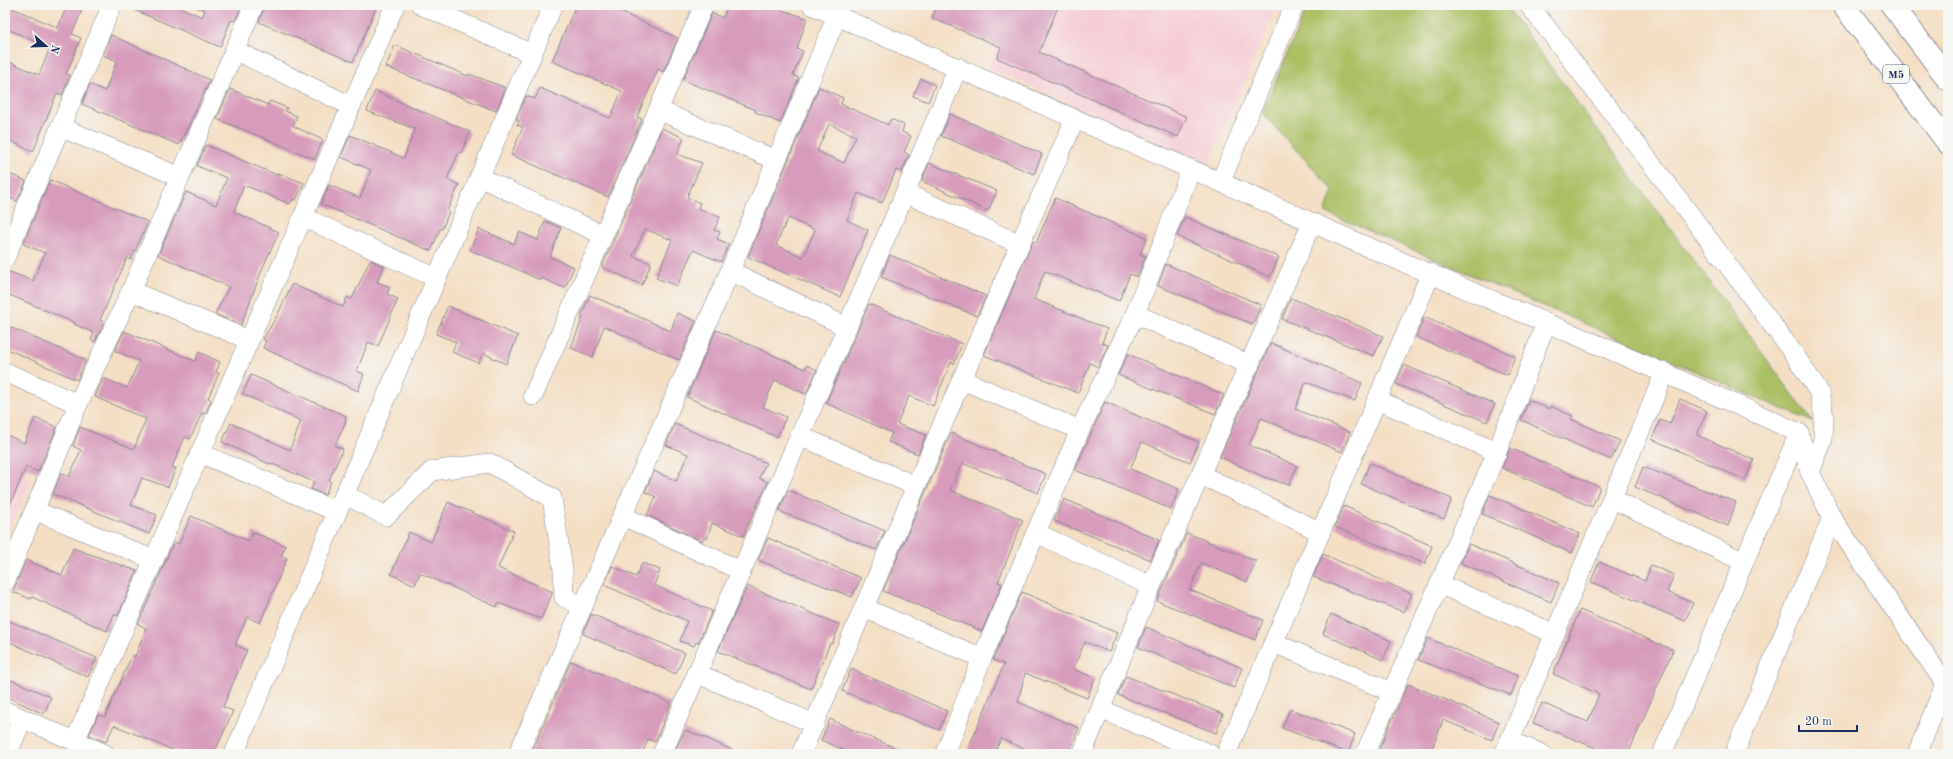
<svg xmlns="http://www.w3.org/2000/svg" width="1953" height="759" font-family="'Old Standard TT',serif">
  <style>
    .built { fill: #f6cfd6 }
    .green { fill: #abbf64; stroke: #637761 }
    .building { fill: #d79bbb; fill-rule: evenodd }
    .lines { fill: none; stroke-linecap: round; stroke-linejoin: round }
    .minor-casing { stroke: #888792; stroke-width: 20 }
    .motorway-casing { stroke: #888792; stroke-width: 24 }
    .minor { stroke: #fff; stroke-width: 19 }
    .motorway { stroke: #fff; stroke-width: 22 }
    .labels { text-anchor: middle; stroke-width: 3; stroke-linejoin: round; paint-order: stroke }
    .shield { fill: #f6f6f2; stroke: #5d6b8a; stroke-width: 1 }
    .shield-label { font-size: 11px; font-weight: bold; fill: #1b2f5e }
  </style>
  <rect width="100%" height="100%" fill="#f6f6f2"/>
  <filter id="ink" filterUnits="userSpaceOnUse"><feTurbulence type="fractalNoise" baseFrequency=".025" numOctaves="2"/><feDisplacementMap in="SourceGraphic" scale="8" xChannelSelector="R" yChannelSelector="G"/><feConvolveMatrix kernelMatrix="1 2 1 2 8 2 1 2 1" color-interpolation-filters="sRGB"/></filter>
  <filter id="wash" filterUnits="userSpaceOnUse"><feTurbulence type="fractalNoise" baseFrequency=".012" numOctaves="4" result="noise"/><feDisplacementMap in="SourceGraphic" scale="16" xChannelSelector="R" yChannelSelector="G"/><feGaussianBlur stdDeviation="0.9" result="paint"/><feColorMatrix in="noise" values="0 0 0 0 0 0 0 0 0 0 0 0 0 0 0 0 0 1.4 0 .05"/><feComposite in="paint" operator="in"/></filter>
  <g filter="url(#wash)">
    <rect width="100%" height="100%" fill="#f4dfc5"/>
    <g class="built">
      <polygon points="1014,5 1278,5 1209,164 987,67"/>
      <polygon points="5,467 32,480 5,540"/>
    </g>
    <polygon class="green" points="1308,5 1505,5 1813,422 1325,212 1333,190 1262,113"/>
    <g id="blocks">
      <g class="building">
        <polygon points="5,5 58,28 67,5 84,5 72,34 81,38 66,74 70,75 62,95 57,93 33,152 5,138 5,60 39,75 50,48 5,28"/>
        <polygon points="123,5 175,5 202,17 205,10 196,7 196,5 242,5 235,21 231,20 220,47"/>
        <polygon points="265,5 377,5 353,62 259,22"/>
        <polygon points="576,5 605,5 678,38 663,72 658,69 637,117 642,119 608,197 511,155 523,127 517,125 519,121 516,119 526,96 535,99 540,88 610,118 622,91 552,61"/>
        <polygon points="728,5 766,5 807,18 797,49 803,51 793,75 799,78 780,123 755,112 756,110 683,80 712,13 723,18"/>
        <polygon points="938,5 1059,5 1039,52 1187,117 1178,137 997,58 1001,47 932,18"/>
        <polygon points="111,35 210,80 179,145 82,104 90,84 105,91 117,61 103,55"/>
        <polygon points="395,45 468,76 469,74 506,88 496,111 386,67"/>
        <polygon points="921,79 935,85 928,102 913,96"/>
        <path d="M819 87 843 98 841 104 888 125 891 119 904 125 902 132 911 136 904 152 909 155 902 172 896 170 882 203 858 193 847 220 868 230 840 297 748 257ZM829 124 856 136 844 163 817 151ZM788 218 815 230 803 257 776 245Z"/>
        <polygon points="230,89 268,105 270,101 287,108 285,111 297,116 293,126 323,140 315,159 217,119"/>
        <polygon points="375,91 470,132 461,153 459,152 447,179 459,185 447,211 449,212 442,229 440,229 431,251 321,204 329,185 360,198 371,170 341,157 350,135 404,158 415,129 367,111"/>
        <polygon points="950,114 1042,154 1034,174 941,136"/>
        <polygon points="662,128 684,138 677,154 702,163 687,197 700,203 698,208 720,217 714,230 720,232 717,239 729,244 721,262 693,250 677,286 656,278 672,240 645,229 633,256 651,263 642,285 602,267"/>
        <polygon points="206,145 277,175 278,173 304,183 296,200 293,199 290,204 244,185 234,212 279,232 263,267 241,325 215,314 229,287 158,255 186,192 216,205 227,178 197,166"/>
        <polygon points="929,163 997,191 988,211 922,181"/>
        <polygon points="5,172 26,181 17,201 5,196"/>
        <polygon points="50,180 148,222 131,260 127,258 100,320 104,322 95,342 91,340 94,333 74,324 75,323 5,293 5,270 33,281 45,253 23,244"/>
        <polygon points="1055,198 1147,238 1140,254 1146,256 1137,277 1130,274 1119,301 1045,271 1034,299 1107,329 1102,343 1108,345 1098,367 1090,363 1078,393 984,355 1033,241 1036,243"/>
        <polygon points="1185,217 1279,257 1270,277 1177,236"/>
        <polygon points="545,221 561,228 550,257 574,267 565,288 541,278 540,280 519,270 470,250 479,229 514,244 519,232 538,240"/>
        <polygon points="890,255 986,296 977,316 881,277"/>
        <polygon points="370,260 384,266 377,282 390,287 387,294 398,299 378,346 368,342 357,371 364,374 358,391 263,348 266,341 263,339 277,316 292,284 343,307 347,297 352,299"/>
        <polygon points="1166,264 1261,305 1253,324 1158,286"/>
        <polygon points="590,295 671,331 677,313 696,321 679,360 604,326 593,357 571,348 583,317 581,316"/>
        <polygon points="1291,298 1383,336 1374,356 1282,319"/>
        <polygon points="869,304 962,344 954,364 951,362 933,406 909,396 897,424 926,435 918,454 888,442 892,433 826,403"/>
        <polygon points="448,306 518,336 506,364 483,353 479,363 452,352 456,342 436,334"/>
        <polygon points="1424,317 1515,356 1508,375 1416,337"/>
        <polygon points="5,325 86,360 77,380 5,348"/>
        <polygon points="716,330 805,369 807,365 817,370 806,394 775,380 763,407 786,417 777,437 687,397"/>
        <polygon points="124,331 195,361 199,352 220,362 216,372 219,373 208,398 211,400 205,414 202,413 190,439 185,437 172,467 176,468 168,487 142,478 131,505 157,515 149,534 53,494 61,473 69,477 81,450 73,446 80,427 134,449 146,419 95,397 103,378 127,388 139,361 115,351"/>
        <polygon points="1271,343 1362,383 1355,401 1306,382 1295,409 1350,432 1342,452 1261,418 1249,445 1297,466 1289,485 1264,477 1220,457"/>
        <polygon points="1128,354 1224,395 1215,414 1118,375"/>
        <polygon points="1404,365 1495,404 1487,422 1396,384"/>
        <polygon points="251,375 346,416 345,423 335,446 343,449 329,480 331,481 325,495 311,489 314,482 270,463 269,464 222,442 231,423 290,450 301,421 243,394"/>
        <polygon points="1680,399 1707,411 1697,435 1754,460 1745,480 1652,439 1660,420 1670,424"/>
        <polygon points="1529,400 1549,409 1550,406 1573,416 1571,419 1620,441 1611,460 1521,420"/>
        <polygon points="1105,402 1199,442 1190,462 1142,442 1130,469 1179,489 1171,509 1075,470"/>
        <polygon points="35,418 57,427 38,472 26,467 5,517 5,434 24,443"/>
        <polygon points="675,424 766,463 759,478 768,482 743,536 712,523 707,539 703,538 702,541 647,515 656,497 645,492 654,471 676,481 688,454 666,445"/>
        <polygon points="951,433 1046,474 1038,493 962,463 950,490 1023,520 998,582 1002,584 982,631 883,591"/>
        <polygon points="1510,448 1600,487 1592,507 1502,468"/>
        <polygon points="1370,463 1452,499 1444,519 1361,484"/>
        <polygon points="1643,467 1736,502 1728,526 1635,487"/>
        <polygon points="788,490 885,531 876,550 779,511"/>
        <polygon points="1490,495 1580,534 1572,553 1482,514"/>
        <polygon points="1064,499 1159,540 1151,560 1054,521"/>
        <polygon points="448,502 514,531 498,568 553,592 541,619 498,603 497,607 420,573 415,585 391,574 409,532 431,542"/>
        <polygon points="1344,506 1432,546 1425,564 1335,527"/>
        <polygon points="191,516 249,541 253,532 286,546 281,556 287,558 260,623 247,617 235,645 247,650 223,707 233,711 214,754 182,754 114,725 106,742 89,735 98,715 105,717 132,655 135,657 146,628 138,624 174,542 179,544"/>
        <polygon points="1187,533 1256,561 1247,582 1201,563 1190,590 1263,620 1255,640 1157,601"/>
        <polygon points="768,538 861,578 852,597 758,560"/>
        <polygon points="1469,544 1559,583 1551,602 1461,563"/>
        <polygon points="73,548 137,571 118,616 114,614 107,631 32,597 31,599 13,592 26,560 62,575"/>
        <polygon points="1323,554 1412,594 1404,612 1313,577"/>
        <polygon points="1599,562 1645,581 1651,565 1674,575 1667,592 1693,603 1685,621 1591,582"/>
        <polygon points="642,563 660,570 654,585 712,611 698,643 696,642 694,646 680,641 687,621 604,585 612,566 636,577"/>
        <polygon points="747,586 840,625 832,644 830,643 811,689 718,651"/>
        <polygon points="1022,592 1117,633 1109,652 1085,642 1073,669 1095,678 1087,698 1025,673 1018,702 1079,728 1068,754 1038,754 1001,739 994,754 966,754 1004,664 993,660"/>
        <polygon points="1580,610 1673,650 1628,754 1611,754 1533,723 1542,703 1588,722 1599,694 1553,674"/>
        <polygon points="591,614 685,653 676,674 583,634"/>
        <polygon points="1331,614 1391,641 1383,660 1323,634"/>
        <polygon points="5,619 97,658 88,677 5,640"/>
        <polygon points="1146,627 1242,668 1234,688 1138,647"/>
        <polygon points="1428,638 1518,676 1511,695 1418,660"/>
        <polygon points="571,661 671,703 655,742 648,739 642,754 531,754"/>
        <polygon points="851,669 947,711 939,730 842,691"/>
        <polygon points="1126,676 1223,714 1216,733 1118,695"/>
        <polygon points="12,680 51,697 44,714 5,696"/>
        <polygon points="1408,684 1499,722 1492,740 1443,720 1430,754 1390,754 1379,750"/>
        <polygon points="1290,709 1355,734 1348,753 1282,728"/>
        <polygon points="830,719 853,730 910,754 853,754 821,740"/>
        <polygon points="685,730 708,739 740,754 683,754 675,751"/>
      </g>
    </g>
  </g>
  <g filter="url(#ink)">
    <use href="#blocks" fill-opacity="0" stroke="#888792" stroke-width="1"/>
    <g class="lines">
      <g class="minor-casing">
        <g id="minor">
          <polyline points="421,5 532,54"/>
          <path d="M812 5C979 78 1147 149 1313 223 1474 295 1639 359 1799 433L1810 472 1832 518 1948 688"/>
          <polyline points="1529,5 1680,201 1794,354 1819,392 1824,416 1823,440 1810,472"/>
          <polyline points="234,50 351,106"/>
          <polyline points="658,110 776,160"/>
          <polyline points="60,127 180,177"/>
          <polyline points="479,177 603,235"/>
          <polyline points="1221,181 1294,5"/>
          <polyline points="905,193 1020,244"/>
          <polyline points="303,217 436,278"/>
          <polyline points="5,258 112,5"/>
          <polyline points="730,271 847,327"/>
          <polyline points="131,291 249,340"/>
          <polyline points="1135,314 1250,365"/>
          <polyline points="5,372 78,404"/>
          <polyline points="962,380 1080,430"/>
          <polyline points="533,396 704,5"/>
          <polyline points="1377,400 1497,452"/>
          <polyline points="800,436 916,486"/>
          <polyline points="200,453 337,512"/>
          <polyline points="1201,475 1321,532"/>
          <polyline points="344,494 386,516 432,471 490,463 552,498 563,570 564,597 583,607"/>
          <polyline points="1613,499 1744,562"/>
          <polyline points="36,511 154,560"/>
          <polyline points="623,516 741,571"/>
          <polyline points="1036,533 1151,586"/>
          <polyline points="5,582 78,404 131,291 254,5"/>
          <polyline points="1439,584 1555,634"/>
          <polyline points="864,608 982,658"/>
          <polyline points="1274,643 1392,692"/>
          <polyline points="696,673 815,724"/>
          <polyline points="1102,710 1210,754"/>
          <polyline points="5,711 105,754"/>
          <polyline points="75,741 395,5"/>
          <polyline points="1510,741 1542,754"/>
          <polyline points="8,754 22,719"/>
          <polyline points="234,754 553,5"/>
          <polyline points="518,754 730,271 837,16"/>
          <polyline points="662,754 905,193 958,67"/>
          <polyline points="801,754 1020,244 1075,119"/>
          <polyline points="945,754 982,658 1080,430 1135,314 1191,169"/>
          <polyline points="1082,754 1151,586 1312,223"/>
          <polyline points="1226,754 1431,273"/>
          <polyline points="1365,754 1497,452 1546,323"/>
          <polyline points="1504,754 1665,372"/>
          <polyline points="1662,754 1799,433"/>
          <polyline points="1734,754 1832,518"/>
          <polyline points="1917,754 1945,684"/>
        </g>
      </g>
      <g class="motorway-casing">
        <g id="motorway">
          <polyline points="1843,5 1948,143"/>
          <polyline points="1892,5 1948,79"/>
        </g>
      </g>
      <use href="#minor" class="minor"/>
      <use href="#motorway" class="motorway"/>
    </g>
  </g>
  <g class="labels">
    <rect class="shield" x="1883" y="65" width="26" height="18" rx="3"/>
    <g class="shield-label">
      <text x="1896" y="78">M5</text>
    </g>
  </g>
  <rect width="1953" height="759" fill="none" stroke="#f6f6f2" stroke-width="20"/>
  <g transform="translate(46 46) rotate(110)" stroke="#f6f6f2" stroke-width="3" paint-order="stroke">
  <path d="M0-3L7 15L0 10L-7 15Z" fill="#1b2f5e"/>
  <text y="-6" font-size="11" font-weight="bold" text-anchor="middle" fill="#1b2f5e">N</text>
  </g>
  <path d="M1799 725v6h58v-6" fill="none" stroke="#1b2f5e" stroke-width="2"/>
  <text x="1805" y="725" font-size="12" fill="#1b2f5e" stroke="#f6f6f2" stroke-width="3" paint-order="stroke">20 m</text>
</svg>
